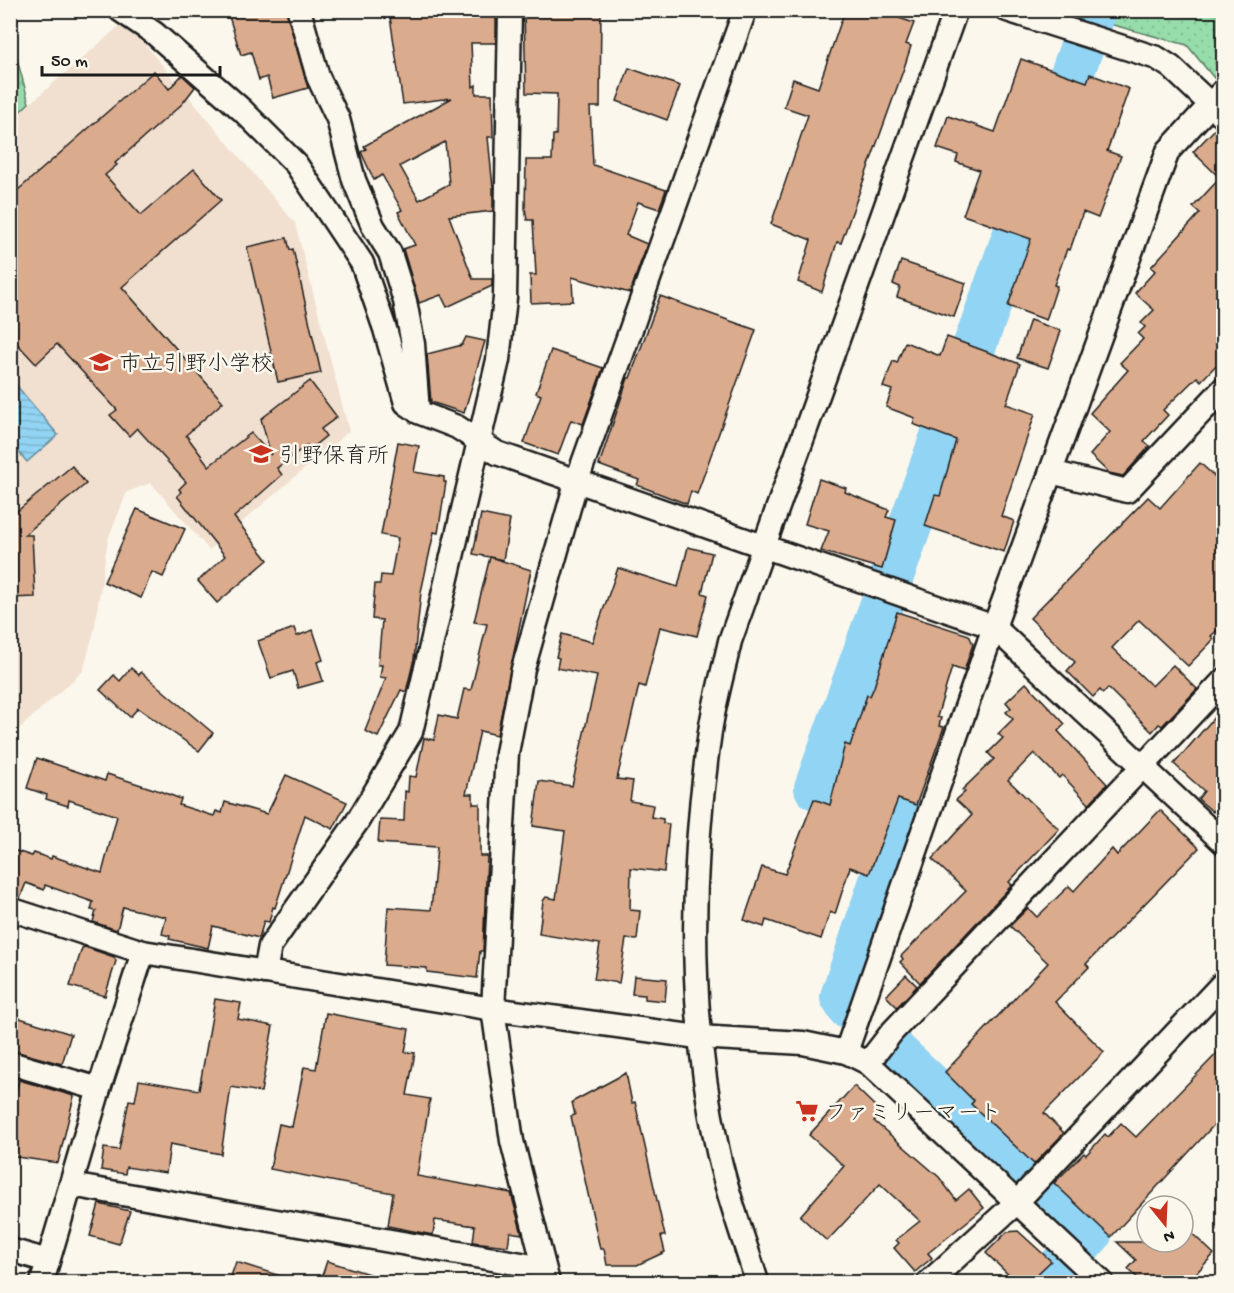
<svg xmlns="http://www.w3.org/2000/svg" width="1234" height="1293" font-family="'Gochi Hand','Klee One',sans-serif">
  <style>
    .built { fill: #f1e0d0 }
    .forest { fill: url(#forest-firs); stroke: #597c64; stroke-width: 1.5 }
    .park { fill: url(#park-dots); stroke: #597c64; stroke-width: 1.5 }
    .water { fill: url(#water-rules); stroke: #638a9d; stroke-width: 1.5 }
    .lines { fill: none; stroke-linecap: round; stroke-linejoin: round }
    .river { stroke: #92d4f3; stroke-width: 44 }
    .building { fill: #dbab8d; stroke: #1c1c1c; stroke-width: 1.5; fill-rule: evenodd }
    .minor-casing { stroke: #1c1c1c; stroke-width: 27 }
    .minor { stroke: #fbf7ec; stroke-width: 22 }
    .labels { text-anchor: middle; stroke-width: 5; stroke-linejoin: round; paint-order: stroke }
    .poi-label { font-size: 22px; fill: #1c1c1c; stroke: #fbf7ec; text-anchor: start }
  </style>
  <defs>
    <pattern id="forest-firs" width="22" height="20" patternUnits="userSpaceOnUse" patternTransform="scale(1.5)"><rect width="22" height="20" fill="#96ddab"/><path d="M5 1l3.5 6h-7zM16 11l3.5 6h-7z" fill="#81bd93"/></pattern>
    <pattern id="park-dots" width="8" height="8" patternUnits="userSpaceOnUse" patternTransform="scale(1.5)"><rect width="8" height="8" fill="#96ddab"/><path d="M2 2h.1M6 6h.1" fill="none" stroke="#81bd93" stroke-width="1.8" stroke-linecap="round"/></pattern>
    <pattern id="water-rules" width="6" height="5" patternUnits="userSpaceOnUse" patternTransform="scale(1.5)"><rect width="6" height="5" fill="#92d4f3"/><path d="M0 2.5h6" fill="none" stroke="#7db5d0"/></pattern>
  </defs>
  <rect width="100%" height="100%" fill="#fbf7ec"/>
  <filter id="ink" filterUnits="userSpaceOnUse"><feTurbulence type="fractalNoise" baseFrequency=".0167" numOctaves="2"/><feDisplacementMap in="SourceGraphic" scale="12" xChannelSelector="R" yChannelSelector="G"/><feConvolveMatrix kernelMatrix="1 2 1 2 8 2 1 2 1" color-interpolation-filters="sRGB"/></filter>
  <g filter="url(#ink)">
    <polygon class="built" points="125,21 295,223 349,431 209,550 151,483 127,492 108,539 94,631 83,671 11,736 10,121"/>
    <polygon class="forest" points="11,37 29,103 11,120 10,120"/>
    <polygon class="park" points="1106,11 1223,11 1223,68 1214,78 1187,45 1102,22"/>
    <polygon class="water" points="11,379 58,435 27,462 11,443"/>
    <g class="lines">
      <g class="river">
        <polyline points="849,1008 842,997 903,816 816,788 1095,10"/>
        <polyline points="891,1048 1090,1234 1046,1282"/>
      </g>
    </g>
    <g class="building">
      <polygon points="227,10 286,10 308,88 273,98 267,77 259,80 251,52 241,55"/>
      <path d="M389 10H496V43H471L473 87 476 85V94H492L493 137H488L493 188V211L449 216 473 279H492V286L447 307 441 295 419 303 403 249 415 245 398 212 402 210 382 175 374 180 361 152 366 149 364 146 452 98 403 104ZM445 142 449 184 419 200 400 166Z"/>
      <polygon points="524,10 601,10 600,107 590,107 593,165 666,190 659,209 638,202 626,235 647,244 630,293 572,277 573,301 531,303 530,275 536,275 533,220 527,220 525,208 526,160 552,160 553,135 556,135 557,94 526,93"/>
      <polygon points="845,10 902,10 899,18 914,23 906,44 911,46 904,68 841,243 837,242 822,292 798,282 811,240 771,224 808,115 784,107 793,79 818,88"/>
      <polygon points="1021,59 1087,82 1090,74 1129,89 1107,151 1121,156 1098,218 1083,212 1070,250 1067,249 1054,285 1057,286 1046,320 1008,306 1031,239 963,215 979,170 956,162 958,155 937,148 948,116 995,132"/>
      <polygon points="629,68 680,86 667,120 617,101"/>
      <polygon points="154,71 169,89 182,75 195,87 182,104 115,163 117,165 105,175 141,215 194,169 221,200 122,287 223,402 186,435 209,466 251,433 271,455 261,419 310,381 337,417 321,429 326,436 310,449 307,445 277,468 282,475 234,517 268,560 217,603 198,581 225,556 177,496 181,492 179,489 186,482 137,428 129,436 110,415 117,410 57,344 36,364 10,336 10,197"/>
      <polygon points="1216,128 1224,130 1224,357 1201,381 1197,377 1163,410 1168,415 1144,441 1150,446 1123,476 1109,473 1090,455 1110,432 1090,413 1128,370 1120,363 1143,339 1138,334 1145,327 1141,323 1154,310 1135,293 1155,271 1151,267 1200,213 1193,207 1220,178 1193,152"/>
      <polygon points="287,238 290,250 293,249 321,373 278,382 247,247"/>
      <polygon points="901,261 966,283 954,317 897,297 900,287 893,284"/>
      <polygon points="660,296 756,330 697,494 691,491 687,504 637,485 639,480 599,465 628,378 630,378"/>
      <polygon points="1030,320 1061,331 1048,368 1017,358"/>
      <polygon points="466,337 485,341 464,413 431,402 427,354 462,345"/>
      <polygon points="947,337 1020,364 1006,404 1035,414 1001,516 1014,521 1004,552 925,526 935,495 940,496 956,440 913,424 915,418 886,407 892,390 883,387 893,361 897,363 905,342 940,356"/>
      <polygon points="551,350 603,368 583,424 571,420 558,455 524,443 541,395 536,393"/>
      <polygon points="398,442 419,446 414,472 444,477 444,482 446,482 438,533 434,532 421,592 414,659 406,692 401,690 378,737 365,731 386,678 380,677 382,665 378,665 382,620 372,619 375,584 380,584 381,575 391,576 398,538 381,535"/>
      <polygon points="1200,463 1224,485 1224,624 1211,636 1214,639 1188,666 1139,620 1112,648 1152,686 1173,665 1197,689 1162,726 1159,724 1152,732 1108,688 1103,693 1100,690 1093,697 1067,671 1075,662 1030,618 1148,497 1160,508"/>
      <polygon points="72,466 86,484 24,535 32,535 35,597 10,598 10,517"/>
      <polygon points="819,479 846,488 845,492 889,510 886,517 896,520 882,569 821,551 829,531 805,524"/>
      <polygon points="137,509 185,529 163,577 152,572 141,598 104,582"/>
      <polygon points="481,514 510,520 503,560 490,557 531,570 497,735 480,731 466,794 473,794 473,804 480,804 480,856 487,856 483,951 480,951 477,978 427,972 427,968 384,965 388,907 431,910 437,847 378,843 380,820 404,821 405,791 408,792 409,776 416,777 424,738 434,740 439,715 457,719 464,689 471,690 487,624 474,622 490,557 473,554"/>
      <polygon points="688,547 712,553 702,593 708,595 697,636 660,627 645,687 639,685 617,779 633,781 630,801 653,805 651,817 663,819 663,823 669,824 664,872 631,868 630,910 640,911 637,940 626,939 619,983 594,979 600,944 539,934 543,901 546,897 556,899 565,831 533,826 539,781 572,786 597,676 557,668 559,658 556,657 562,634 592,642 618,568 678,587"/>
      <polygon points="897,612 969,635 973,644 964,671 952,667 937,717 941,718 939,726 944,727 916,805 898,799 869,874 850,867 835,914 830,912 821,939 766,920 764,927 744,920 762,867 785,874 814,799 830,805 845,744 850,746 867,695 870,696 874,687"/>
      <polygon points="294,628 297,636 313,630 323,660 317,662 323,681 298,688 293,671 271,678 258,641"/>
      <polygon points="131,668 139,675 141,672 213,733 199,751 138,708 130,717 100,690 114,675 120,681"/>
      <polygon points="1026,683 1065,724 1058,731 1107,784 1089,804 1062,775 1059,778 1034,753 1008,780 1059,829 1009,882 1012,885 920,983 900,962 903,959 901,956 966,891 932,859 972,815 956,800 965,792 962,790 994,759 988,753 1003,738 998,734 1013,719 1006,712 1011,708 1006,702"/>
      <polygon points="1224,706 1224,809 1219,805 1213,812 1198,799 1204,791 1174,764"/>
      <polygon points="37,758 105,781 107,774 157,790 181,799 179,805 214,816 216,811 222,813 225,802 267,814 286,775 347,802 333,829 305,815 275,908 273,907 269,922 264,921 259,938 213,926 208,948 169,939 170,936 162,934 166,917 123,907 117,930 93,922 96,911 91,910 93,902 45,885 44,890 26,883 20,898 10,896 10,849 32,856 34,853 51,859 52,856 102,873 117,816 69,800 68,806 46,799 47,795 27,788"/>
      <polygon points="1160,810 1199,848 1086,964 1089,967 1055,1002 1104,1052 1044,1113 1064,1133 1034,1164 971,1104 974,1101 945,1072 1048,963 1010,926 1028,908 1037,917 1069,886 1074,891 1112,849 1117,855"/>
      <polygon points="85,947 114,957 116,961 105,996 70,986 82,948"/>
      <polygon points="906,975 917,986 897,1007 886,996"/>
      <polygon points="634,976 667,979 665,1001 645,999 645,995 632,994"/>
      <polygon points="215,999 241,1003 238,1019 273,1026 261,1092 231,1087 221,1154 170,1144 166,1173 126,1167 125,1174 101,1170 104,1148 119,1150 129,1100 135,1101 139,1080 199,1090"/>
      <polygon points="326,1013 409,1029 405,1052 415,1053 407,1095 430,1099 417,1176 511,1193 522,1234 510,1232 508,1246 473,1242 475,1226 435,1220 433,1235 388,1226 393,1193 270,1169 279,1124 292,1127 304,1067 316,1069"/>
      <polygon points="10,1015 71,1034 62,1064 10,1050"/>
      <polygon points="1224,1046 1224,1114 1111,1237 1054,1183 1084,1153 1086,1155 1105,1134 1108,1137 1121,1123 1136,1137"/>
      <polygon points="626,1073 632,1103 635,1102 665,1236 661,1236 665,1252 637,1265 607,1265 604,1249 600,1249 571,1116 575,1115 572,1102"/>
      <polygon points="19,1080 74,1096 58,1163 10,1156 10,1114"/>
      <polygon points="854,1086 882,1113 874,1121 939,1177 956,1200 969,1189 984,1208 928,1253 932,1258 915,1272 894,1248 899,1243 896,1240 920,1221 880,1184 827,1241 800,1216 844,1166 809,1135"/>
      <polygon points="99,1204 130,1211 119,1244 90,1236"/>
      <polygon points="1183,1225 1214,1254 1188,1282 1142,1282 1128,1269 1136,1260 1117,1242 1183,1242"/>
      <polygon points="1018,1231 1051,1261 1029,1282 1016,1282 986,1253 1007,1232"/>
      <polygon points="327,1261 382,1278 381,1282 320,1282"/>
      <polygon points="236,1262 287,1278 287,1282 229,1282"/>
    </g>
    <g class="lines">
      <g class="minor-casing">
        <g id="minor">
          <polyline points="120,10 154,33 242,110 296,164 362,263 385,329 406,403 415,409"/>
          <polyline points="299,10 318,77 338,119 354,180 373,226 390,253 405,301 413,344 418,412 457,427 497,453 994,627 1224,843"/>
          <polyline points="1007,10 1157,58 1171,67 1224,117"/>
          <polyline points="1051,472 1127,491 1224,388"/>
          <polyline points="10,909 143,952 493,1009 698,1037 803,1043 846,1052 868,1063 1102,1282"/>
          <polyline points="265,972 270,946 357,822 411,732 498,360 505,298 510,10"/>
          <polyline points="846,1052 994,627 1168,151 1224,90"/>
          <polyline points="10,1063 99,1089"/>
          <polyline points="868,1063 892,1032 1224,680"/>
          <polyline points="71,1185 544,1268"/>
          <polyline points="10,1250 48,1261"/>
          <polyline points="42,1282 99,1089 143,952"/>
          <polyline points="548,1282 512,1141 493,1009 507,753 523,669 576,483 745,10"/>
          <path d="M757 1282C744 1238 726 1193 717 1147 688 1012 690 875 709 739 713 706 723 673 730 641L956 10"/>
          <polyline points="929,1282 1016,1203 1224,982"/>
        </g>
      </g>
      <use href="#minor" class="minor"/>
    </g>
  </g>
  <defs>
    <g id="school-bare" transform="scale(1.8)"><path d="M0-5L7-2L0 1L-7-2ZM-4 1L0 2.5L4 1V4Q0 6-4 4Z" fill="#c8321e" stroke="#fbf7ec" stroke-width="2.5" paint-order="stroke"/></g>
    <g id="supermarket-bare" transform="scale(1.8)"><path d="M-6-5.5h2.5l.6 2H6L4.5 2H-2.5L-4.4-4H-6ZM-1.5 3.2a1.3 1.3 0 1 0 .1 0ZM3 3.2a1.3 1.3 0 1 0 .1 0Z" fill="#c8321e" stroke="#fbf7ec" stroke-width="2.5" paint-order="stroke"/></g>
  </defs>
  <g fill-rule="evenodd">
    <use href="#school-bare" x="101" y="362"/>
    <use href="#school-bare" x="261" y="454"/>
    <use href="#supermarket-bare" x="807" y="1111"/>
  </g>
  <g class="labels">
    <g class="poi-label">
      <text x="119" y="370">市立引野小学校</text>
      <text x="279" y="462">引野保育所</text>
      <text x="825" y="1119">ファミリーマート</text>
    </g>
  </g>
  <rect width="1234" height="1293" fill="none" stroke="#fbf7ec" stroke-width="36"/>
  <rect x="18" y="18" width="1198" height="1257" fill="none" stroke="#1c1c1c" stroke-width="2" filter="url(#ink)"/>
  <g transform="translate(1165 1224) rotate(162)"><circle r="28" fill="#fbf7ec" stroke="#a29f99" stroke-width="1.5"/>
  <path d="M0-4.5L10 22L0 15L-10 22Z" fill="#c8321e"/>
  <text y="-9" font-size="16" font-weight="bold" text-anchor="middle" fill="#1c1c1c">N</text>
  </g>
  <path d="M42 66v9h178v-9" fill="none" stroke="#1c1c1c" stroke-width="3"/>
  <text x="51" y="66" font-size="18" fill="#1c1c1c" stroke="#fbf7ec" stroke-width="4.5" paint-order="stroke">50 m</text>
</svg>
